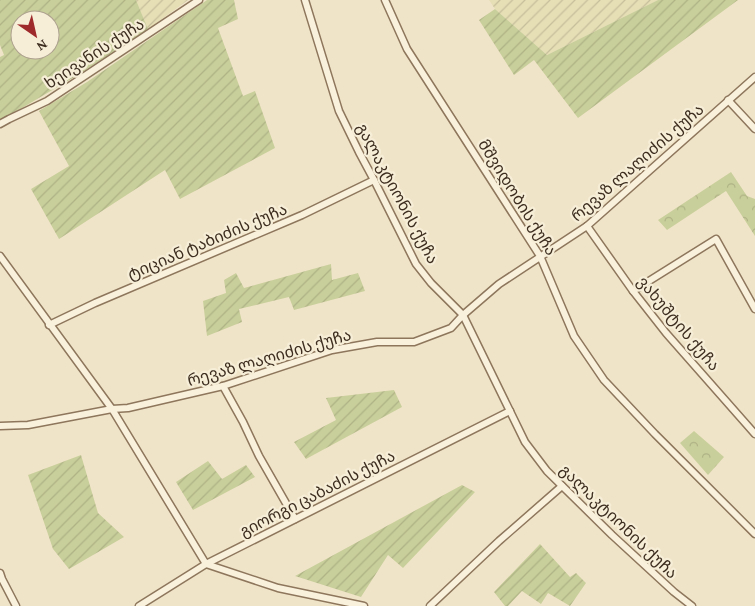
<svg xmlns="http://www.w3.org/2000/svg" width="755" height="606" font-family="'Crimson Pro','Noto Sans Georgian',serif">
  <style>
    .farmland { fill: url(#farmland-furrows) }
    .forest { fill: url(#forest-crowns) }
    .garden { fill: url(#garden-furrows); fill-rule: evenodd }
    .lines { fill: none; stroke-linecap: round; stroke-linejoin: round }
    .minor-casing { stroke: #8d765c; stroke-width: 9 }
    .minor { stroke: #faf1dc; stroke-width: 6 }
    .labels { text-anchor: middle; stroke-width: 4.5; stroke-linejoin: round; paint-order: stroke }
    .street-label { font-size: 16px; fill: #3d2e20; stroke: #f7eed8 }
  </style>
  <defs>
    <pattern id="farmland-furrows" width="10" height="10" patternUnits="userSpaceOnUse" patternTransform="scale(1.25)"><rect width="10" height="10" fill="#e6deb5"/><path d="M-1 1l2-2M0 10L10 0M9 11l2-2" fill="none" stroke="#c6bf9b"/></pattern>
    <pattern id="forest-crowns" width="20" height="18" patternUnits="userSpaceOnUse" patternTransform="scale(1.25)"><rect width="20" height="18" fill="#c9cf9b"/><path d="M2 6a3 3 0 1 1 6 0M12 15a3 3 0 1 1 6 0" fill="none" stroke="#aeb285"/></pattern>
    <pattern id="garden-furrows" width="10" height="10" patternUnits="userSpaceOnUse" patternTransform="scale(1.25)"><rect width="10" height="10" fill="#c9cf9b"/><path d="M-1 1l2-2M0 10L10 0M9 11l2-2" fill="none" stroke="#aeb285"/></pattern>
  </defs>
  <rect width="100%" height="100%" fill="#f0e4c8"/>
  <g class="farmland">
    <polygon points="136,0 188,0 148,29"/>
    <polygon points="489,0 658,0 547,55 495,9"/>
  </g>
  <g class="forest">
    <polygon points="731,172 747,196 755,199 755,236 726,191 667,230 658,220"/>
    <polygon points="694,431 724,457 708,475 680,443"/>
  </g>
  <g class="garden">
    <path d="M0 0H136L148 29 81 73 0 121V57L4 55 0 45ZM20 20H50V50H20Z"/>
    <polygon points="207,0 234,0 238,19 218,28 243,96 255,91 275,148 180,199 165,170 59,239 31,189 69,166 39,111 87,82"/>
    <polygon points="658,0 738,0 578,118 534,60 514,75 479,20 495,9 547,55"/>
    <polygon points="331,264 332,280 358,273 365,291 294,310 289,297 239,309 242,322 207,336 203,301 226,293 224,280 236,273 244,288"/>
    <polygon points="394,390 402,407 306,459 294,442 336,420 326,398"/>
    <polygon points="81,455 98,513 124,537 69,569 53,549 28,475"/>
    <polygon points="208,461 222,479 246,465 255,477 193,510 176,482"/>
    <polygon points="462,485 475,492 403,568 388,555 361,597 295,576"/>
    <polygon points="540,544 570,577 576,573 586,583 570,606 548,593 541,604 522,591 508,606 505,606 494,592"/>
  </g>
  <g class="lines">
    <g class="minor-casing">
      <g id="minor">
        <polyline points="305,0 339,111 359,152 374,180 416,264 431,283 463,315 525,442 547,471 612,535 674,592 692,606"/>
        <polyline points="385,0 407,49 540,256 574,336 604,380 655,434 755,534"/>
        <polyline points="728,100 755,129"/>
        <polyline points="0,124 9,119 47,101 199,0"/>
        <polyline points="587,226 633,291 666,333 755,434"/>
        <polyline points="0,256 112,409 206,564 278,588 364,606"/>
        <polyline points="633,291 716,239 755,309"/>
        <polyline points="49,325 95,303 302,215 374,180"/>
        <polyline points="223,386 243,422 259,456 295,519"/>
        <polyline points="0,426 28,425 112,409 128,408 223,386 332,350 377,342 414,342 451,328 463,315 499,284 587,226 755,77"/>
        <polyline points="0,573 2,579 16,606"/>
        <polyline points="139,606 206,564 510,411"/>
        <polyline points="430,606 499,541 562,486"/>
      </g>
    </g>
    <use href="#minor" class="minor"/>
  </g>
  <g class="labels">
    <g class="street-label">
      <text transform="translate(94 53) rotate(-33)" y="6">ხეივანის ქუჩა</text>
      <text transform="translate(637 162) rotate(-41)" y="6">რევაზ ლაღიძის ქუჩა</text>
      <text transform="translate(398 193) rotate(62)" y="6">გალაკტიონის ქუჩა</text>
      <text transform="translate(518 197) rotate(58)" y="6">მშვიდობის ქუჩა</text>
      <text transform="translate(207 241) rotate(-23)" y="6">ტიციან ტაბიძის ქუჩა</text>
      <text transform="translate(679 323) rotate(50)" y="6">ვახუშტის ქუჩა</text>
      <text transform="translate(269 357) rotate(-16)" y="6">რევაზ ლაღიძის ქუჩა</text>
      <text transform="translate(317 493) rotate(-27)" y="6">გიორგი ცაბაძის ქუჩა</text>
      <text transform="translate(619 521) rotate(44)" y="6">გალაკტიონის ქუჩა</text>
    </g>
  </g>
  <g transform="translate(35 35) rotate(146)"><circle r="24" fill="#f7eed8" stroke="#ada18e"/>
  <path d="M0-4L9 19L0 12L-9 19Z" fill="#9e2a2b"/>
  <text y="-8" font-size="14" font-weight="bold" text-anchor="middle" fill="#3d2e20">N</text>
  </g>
</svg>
